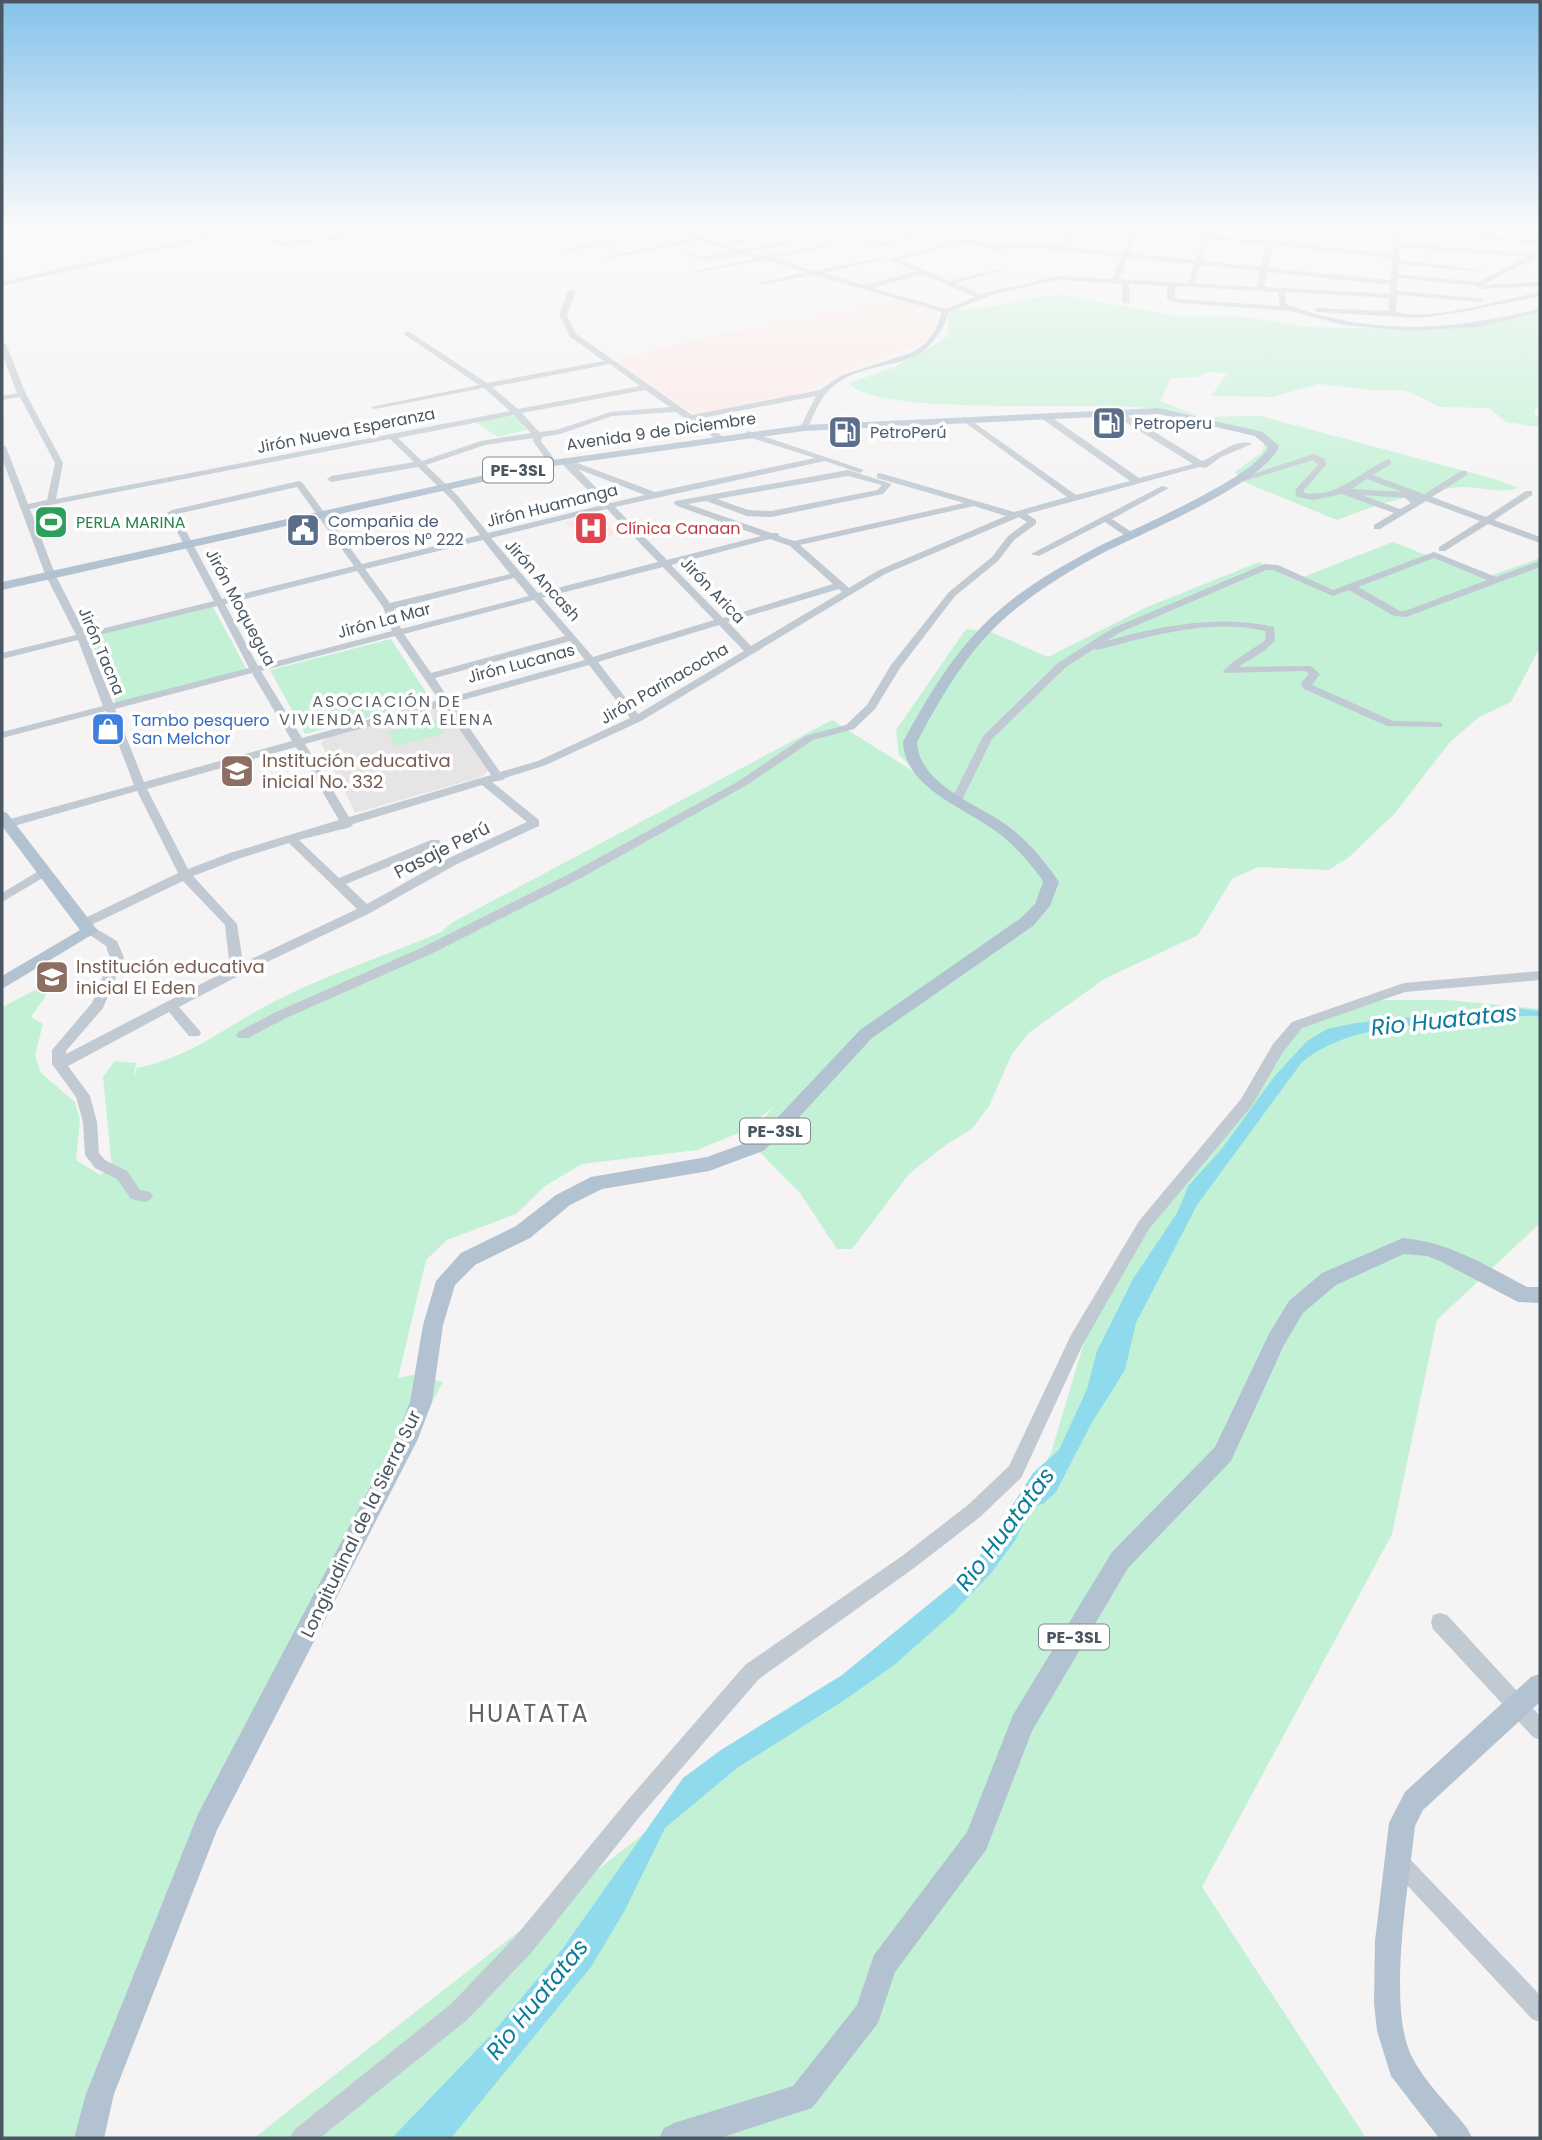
<svg xmlns="http://www.w3.org/2000/svg" width="1542" height="2140" font-family="Poppins,sans-serif">
  <style>
    .education { fill: #e6e4e5 }
    .medical { fill: #fce8e6 }
    .green { fill: #c3f1d5 }
    .water { fill: #90daee }
    .lines { fill: none; stroke-linecap: round; stroke-linejoin: round }
    .minor { fill: #c1cad2; fill-rule: evenodd }
    .major { fill: #b3c2d1; fill-rule: evenodd }
    .labels { text-anchor: middle; stroke-width: 7; stroke-linejoin: round; paint-order: stroke }
    .far-service-label { font-size: 16px; fill: #4e5e75; stroke: #fff; text-anchor: start }
    .far-street-label { font-size: 16px; fill: #4a5661; stroke: #fff }
    .shield { fill: #fff; stroke: #808990; stroke-width: 2 }
    .shield-label { font-size: 16px; font-weight: bold; fill: #4a5661 }
    .far-leisure-label { font-size: 16px; fill: #27864d; stroke: #fff; text-anchor: start }
    .far-health-label { font-size: 16px; fill: #be3a42; stroke: #fff; text-anchor: start }
    .far-neighbourhood-label { font-size: 16px; letter-spacing: 2px; fill: #5f6368; stroke: #fff }
    .far-shop-label { font-size: 16px; fill: #366cbe; stroke: #fff; text-anchor: start }
    .education-label { font-size: 18px; fill: #785e54; stroke: #fff; text-anchor: start }
    .street-label { font-size: 18px; fill: #4a5661; stroke: #fff }
    .near-water-label { font-size: 23px; font-style: italic; fill: #0c7c9b; stroke: #fff }
    .near-quarter-label { font-size: 24px; letter-spacing: 2px; fill: #5f6368; stroke: #fff }
  </style>
  <rect width="100%" height="100%" fill="#f5f3f3"/>
  <polygon class="education" points="437,707 443,708 488,771 481,777 355,813 321,743 327,737"/>
  <g class="medical">
    <polygon points="891,298 939,309 934,336 885,358 828,378 798,396 773,398 696,416 617,363 620,359 676,344"/>
    <polygon points="598,514 617,534 585,542 566,522"/>
  </g>
  <g class="green">
    <path d="M1058 294 1177 316 1247 317 1306 327 1411 329 1477 326 1540 312V405L1534 410 1536 416 1540 417V427L1506 422 1489 408 1440 407 1412 393 1399 390H1371L1319 384 1272 397 1211 396 1227 374 1210 371 1198 377 1171 378 1160 401 1201 417 1261 416 1498 480 1518 488C1498 495 1475 484 1453 488 1414 494 1374 505 1337 520L1244 482 1235 472 1262 452 1264 443C1256 439 1250 432 1242 429 1222 420 1186 414 1164 410 1103 399 881 419 848 383L893 368 943 340 949 333 948 316 953 310 988 307Z"/>
    <polygon points="501,416 517,416 527,430 498,437 475,422"/>
    <path d="M1393 542 1484 578 1540 558V647L1511 702 1479 717 1450 742 1395 813 1348 858 1328 870 1258 867 1232 879 1198 935 1104 979 1030 1032 1012 1054 989 1106 972 1129 944 1146 909 1174 852 1249H837L800 1193 746 1138 774 1107 741 1132 697 1150 582 1164 545 1186 516 1214 447 1240 426 1260 398 1378 413 1375 443 1382 247 1746 111 2067 98 2138H2V1007L57 979 31 1017 43 1024 35 1055 41 1073 75 1102 80 1120 76 1160 100 1175 112 1168 103 1077 115 1061 136 1063 134 1078 137 1068C194 1056 226 1026 277 1000 329 974 387 955 441 932L453 922 832 720 919 775 899 755 896 730 966 629 991 632 1048 657 1145 608 1259 562 1295 580Z"/>
    <polygon points="213,607 247,670 116,703 89,637"/>
    <polygon points="391,639 431,700 305,734 270,670"/>
    <polygon points="435,718 445,733 396,746 387,732"/>
    <polygon points="1383,1000 1448,1000 1540,1009 1540,1223 1437,1320 1392,1534 1202,1887 1366,2138 254,2138 942,1601 1028,1497 1051,1453 1087,1332 1120,1262 1296,1031 1337,1012"/>
  </g>
  <path class="water" d="M1508 1007 1540 1011V1017C1524 1013 1511 1020 1495 1018 1430 1026 1355 1020 1302 1062L1197 1205 1136 1323 1125 1370 1091 1424 1056 1492 1043 1504 1032 1506 1016 1539 992 1572 953 1613 893 1666 843 1701 737 1768 665 1828 625 1910 591 1967 451 2138H392L490 2036 563 1948 683 1778 721 1750 842 1675 972 1569 1033 1473 1059 1450 1087 1389 1097 1351 1133 1279 1177 1213 1189 1185 1221 1150 1274 1077 1307 1041 1327 1029 1356 1023Z"/>
  <g class="lines">
    <g class="minor">
      <polygon points="390,227 398,227 385,234 283,246 238,232 2,286 2,282 238,228 283,242 383,230"/>
      <polygon points="454,227 480,236 506,234 509,236 479,240 453,231 411,232 408,230 411,228"/>
      <polygon points="597,227 608,227 551,241 548,239"/>
      <path d="M655 227C670 227 682 235 698 236 716 239 742 226 763 227L707 239 721 243 783 230 786 232 729 246 743 250 808 237 811 239 751 252 765 256 835 243V245L773 258 815 271 883 257V259L823 273 865 285 916 271 891 260V258L962 240 935 231 885 247 812 227H822L885 243 928 229 926 227H935L993 246 1035 244 1062 247 1072 227H1078L1069 247 1123 253 1132 231 1113 227H1140L1205 234 1208 227H1214L1211 235 1267 241 1270 227H1276L1273 241 1393 254 1394 237 1316 227 1394 233 1395 227H1401L1540 240V244L1401 232 1400 243 1533 254 1540 251V256L1483 285 1540 282V286L1480 289 1477 286 1398 278 1397 291 1480 298 1484 300 1480 302 1397 295 1396 312C1432 322 1502 299 1540 292V296L1463 312 1419 318 1317 312 1314 308 1389 311V298L1285 292 1286 304C1369 336 1456 331 1540 308V312L1480 327 1411 331 1342 325 1292 311 1179 303 1167 299V286L1129 284 1130 302 1126 304 1122 302V284L1058 280 994 294 949 312C925 382 875 351 831 388 819 399 814 415 807 430L800 428 816 396 697 419 722 436 723 438 719 441 676 412 612 416 560 434 542 437 541 441 557 463 556 465H550L533 441V438L485 445 426 465 458 496 488 533 603 505 561 463V459L564 458 655 492 815 458 745 436 744 434 748 431 864 470 860 473 825 461 615 507 667 560 761 536 677 506 674 503 675 501 848 470 892 484 883 494 771 517 747 516 706 501 688 504 771 533H778L779 536 794 541 964 503 877 478V474L880 473 1014 512 1067 497 963 421 962 419 966 417 1076 495 1130 481 1041 418V414H1047L1139 478 1193 464 1114 415V411H1120L1202 461C1216 456 1237 437 1252 444L1221 457 1206 468 1199 467 1027 514 1036 520V524L1014 540 998 561 955 596 900 668 875 709 854 729 813 740 747 785 581 878 431 954 286 1018 248 1038H238L236 1035 238 1032 276 1012 421 948 573 872 739 781 805 736 846 725 867 705 891 665 949 592 992 557 1008 536 1027 522 1019 517 885 574 641 721 546 765 505 778 503 780 492 782 539 820V826L457 864 370 913 242 974 179 1007 199 1030 201 1033 199 1036H189L169 1012 68 1066 90 1096 97 1122 99 1153 105 1160 127 1171 140 1190 150 1192 153 1196 150 1200 145 1202 131 1199 117 1179 95 1168 85 1155 83 1122 76 1097 52 1064V1050L92 1003 110 958 106 946 84 931 85 928H95L117 941 124 958 103 1008 66 1051V1054L230 969 225 925 183 881 87 927H79L77 924 79 921 178 873 137 791 7 828 2 825 3 821 134 785 106 711 2 738V732L103 706 78 640 2 659V653L76 635 45 574 2 458V444L6 447 28 504 47 500 55 463 20 397 2 400V396L17 393 2 353V342L6 344 26 394 63 463 56 499 510 411 484 388 375 409 371 407 479 385 405 335 404 333 408 331 487 383 604 361 570 337 559 315 568 291 572 289 576 291 567 315 576 334 692 415 820 390 842 375 911 353 925 344 935 331 942 312 814 275 761 285V283L806 272 764 260 694 273V271L756 258 743 254 706 261 684 254 686 251 706 257 734 251 699 241 606 259 603 257 690 239 666 231 566 252 563 250 658 229ZM1138 231 1204 238 1196 260 1129 254ZM1210 239 1266 245 1261 267 1202 261ZM968 242 993 250 1035 248 1121 257 1112 279 1058 276 981 294 955 283 1002 271V269L949 281 900 259ZM1273 245 1392 258 1391 280 1268 268ZM1400 247 1527 257 1478 282 1398 274 1399 264 1480 272 1483 270 1399 260ZM1128 258 1194 264 1188 283 1119 279ZM1201 265 1260 271 1257 287 1194 283ZM1267 272 1390 285V294L1264 287ZM922 274 975 297 946 309 873 288ZM1175 286 1278 292 1280 306 1179 299 1175 298ZM610 364 640 386 518 409 492 387ZM645 390 670 407 611 412 556 430 539 432 522 413ZM514 415 531 433 481 441 422 461 398 438ZM390 439 414 462 331 476 327 479 331 482 418 467 452 500 480 535 362 564 302 482 299 481 172 510 167 513 214 601 85 633 55 574 30 509ZM578 469 645 495 611 503ZM848 476 882 485 877 490 771 511 748 510 717 499ZM297 487 354 566 222 599 177 514ZM974 506 1006 516 879 570 849 588 800 545ZM607 509 658 562 538 593 491 538ZM770 539 790 546 833 584 723 618 671 565ZM483 540 510 574 390 603 365 569ZM663 567 714 620 593 657 542 598ZM357 571 383 607 392 631 258 666 225 604ZM514 578 529 596 401 629 394 609ZM839 589 842 592 751 646 728 622ZM534 600 565 636 431 673 404 634ZM217 606 249 668 113 703 87 638ZM719 625 744 651 638 714 598 662ZM395 636 439 700 302 738 261 671ZM570 641 585 660 448 698 435 678ZM589 665 630 718 538 761 500 772 452 703ZM252 673 292 741 144 782 115 709ZM443 706 491 775 349 817 305 744ZM296 747 339 820 230 853 188 869 147 789ZM482 785 527 822 449 858 367 904 346 884 439 846 441 843 439 840H431L339 878 299 840 351 827 353 824ZM289 843 357 909 243 963 237 924 193 876 238 859Z"/>
      <polygon points="967,227 986,227 1045,235 1042,237"/>
      <path d="M1314 454 1325 459 1326 465 1304 490V493C1339 498 1359 472 1388 459L1391 460V464L1373 475 1424 494 1461 471H1467V475L1432 497 1486 517 1526 491H1532V495L1494 520 1540 537V543L1488 524 1445 551H1439V547L1480 521 1426 501 1380 529H1374V525L1394 513 1342 494 1314 500 1297 497 1295 490 1318 465 1313 460 1241 482 1234 480ZM1367 479 1402 492 1352 489ZM1362 495 1405 498 1411 503 1400 509Z"/>
      <polygon points="1162,486 1169,488 1112,519 1133,533 1133,537 1127,537 1105,522 1039,556 1031,554"/>
      <path d="M1434 552 1496 577 1540 561V567L1406 617 1394 616 1349 590 1333 596 1273 570H1266L1121 632 1106 641C1159 626 1220 614 1274 627L1275 641 1264 651 1238 667 1311 666 1320 674 1312 685 1393 721 1438 722 1442 723V727L1387 726 1304 689 1301 683 1309 674 1305 671 1224 673 1223 671 1234 661 1263 642 1266 639 1265 631C1211 618 1150 636 1098 650L1094 649 1066 667 992 739 962 800H954L952 798 983 736 1058 663 1113 628 1265 564 1278 565 1333 590ZM1434 558 1487 580 1405 611H1400L1358 587Z"/>
      <polygon points="42,869 48,873 46,876 2,902 2,893"/>
      <polygon points="1540,971 1540,980 1405,992 1302,1028 1283,1052 1251,1107 1149,1229 1083,1344 1021,1478 980,1517 914,1568 759,1679 641,1815 531,1953 467,2020 320,2138 290,2138 294,2130 451,2004 515,1937 627,1801 745,1665 902,1556 968,1505 1009,1466 1071,1335 1139,1221 1241,1099 1273,1044 1292,1022 1404,983"/>
      <polygon points="1440,1613 1447,1615 1540,1716 1540,1740 1533,1737 1433,1629 1431,1622 1433,1615"/>
      <polygon points="1399,1851 1406,1855 1540,1995 1540,2022 1532,2019 1392,1869 1388,1862 1392,1855"/>
    </g>
    <g class="major">
      <path d="M1159 408 1263 432 1279 446C1265 484 1139 534 1099 555 1071 570 1043 587 1018 607 971 644 945 690 917 742 919 785 978 804 1008 826 1028 841 1045 861 1059 882L1050 906 1033 926 872 1038 790 1127 763 1151 709 1171 602 1189 570 1205 530 1238 475 1265 455 1285 443 1325 432 1402 418 1439 217 1830 114 2094 104 2138H74L86 2094 198 1814 397 1436 410 1402 423 1325 436 1281 461 1253 516 1226 556 1195 591 1177 707 1157 751 1141 778 1117 860 1030 1021 918 1035 904 1043 882 1041 878C1029 862 1016 847 1001 835 969 809 905 790 903 742 932 689 960 641 1009 602 1034 582 1062 566 1090 551 1125 532 1256 478 1268 447L1255 436 1159 414 804 431 553 466 2 590V582L553 460 804 425Z"/>
      <polygon points="2,811 7,813 98,931 2,989 2,976 80,930 2,826"/>
      <path d="M1403 1238C1449 1242 1487 1266 1527 1287H1540V1303L1518 1302 1440 1261 1427 1256 1404 1254 1336 1285 1303 1313 1284 1345 1231 1461 1128 1568 1032 1731 986 1850 895 1972 878 2023 812 2108 720 2138H659L664 2128 674 2123 793 2086 857 2005 874 1955 967 1832 1013 1715 1112 1552 1215 1447 1269 1334 1289 1301 1322 1273Z"/>
      <path d="M1540 1674V1702L1423 1810 1415 1826C1409 1883 1387 2004 1411 2055 1424 2082 1449 2105 1467 2128L1472 2138H1439L1391 2076 1377 2031 1374 2003 1375 1941 1389 1823 1405 1792 1531 1677Z"/>
    </g>
  </g>
  <linearGradient id="sky" x2="0" y2="1"><stop stop-color="#85c3ea"/><stop offset="0.43" stop-color="#fafafa"/><stop offset="1" stop-color="#fafafa" stop-opacity="0"/></linearGradient>
  <rect width="1542" height="526" fill="url(#sky)"/>
  <defs>
    <g id="fuel-square" transform="scale(1.75)"><rect x="-9" y="-9" width="18" height="18" rx="4" fill="#5c6f8a" stroke="#fff"/><path d="M-5.5-6h7V0h2V4h1.3V-2.5L3-4.5l.8-.8L6-3V5H2.5V1h-1V6h-7ZM-4.2-4.7v3.2H.2V-4.7Z" fill="#fff"/></g>
    <g id="stadium-square" transform="scale(1.75)"><rect x="-9" y="-9" width="18" height="18" rx="4" fill="#2e9e5b" stroke="#fff"/><path d="M0-5a6.5 5 0 1 0 0 10a6.5 5 0 1 0 0-10ZM-3.5-1.8h7v3.6h-7Z" fill="#fff"/></g>
    <g id="hospital-square" transform="scale(1.75)"><rect x="-9" y="-9" width="18" height="18" rx="4" fill="#e0444e" stroke="#fff"/><path d="M-5-5h3v3.5h4V-5h3V5h-3V1.5h-4V5h-3Z" fill="#fff"/></g>
    <g id="civic-square" transform="scale(1.75)"><rect x="-9" y="-9" width="18" height="18" rx="4" fill="#5c6f8a" stroke="#fff"/><path d="M-.6-6.5H3V-4.5H.6V-3L4-1V1h2V6H-6V1h2V-1L-.6-3ZM-1.2 2.5V6h2.4V2.5Z" fill="#fff"/></g>
    <g id="shop-square" transform="scale(1.75)"><rect x="-9" y="-9" width="18" height="18" rx="4" fill="#3f7fe0" stroke="#fff"/><path d="M-5-2.5h2.3a2.7 3.5 0 0 1 5.4 0H5L5.5 6h-11ZM-1.5-2.5h3a1.5 2.3 0 0 0-3 0Z" fill="#fff"/></g>
    <g id="school-square" transform="scale(1.75)"><rect x="-9" y="-9" width="18" height="18" rx="4" fill="#8d6e63" stroke="#fff"/><path d="M0-5L7-2L0 1L-7-2ZM-4 1L0 2.5L4 1V4Q0 6-4 4Z" fill="#fff"/></g>
  </defs>
  <g fill-rule="evenodd">
    <use href="#fuel-square" x="1109" y="423"/>
    <use href="#fuel-square" x="845" y="432"/>
    <use href="#stadium-square" x="51" y="522"/>
    <use href="#hospital-square" x="591" y="528"/>
    <use href="#civic-square" x="303" y="530"/>
    <use href="#shop-square" x="108" y="729"/>
    <use href="#school-square" x="237" y="771"/>
    <use href="#school-square" x="52" y="977"/>
  </g>
  <g class="labels">
    <g class="far-service-label">
      <text x="1134" y="429">Petroperu</text>
      <text x="870" y="438">PetroPerú</text>
      <text x="328" y="527">Compañia de<tspan x="328" dy="18">Bomberos N° 222</tspan></text>
    </g>
    <g class="far-street-label">
      <text transform="translate(346 430) rotate(-11)" y="6">Jirón Nueva Esperanza</text>
      <text transform="translate(661 431) rotate(-8)" y="6">Avenida 9 de Diciembre</text>
      <text transform="translate(552 505) rotate(-14)" y="6">Jirón Huamanga</text>
      <text transform="translate(543 580) rotate(48)" y="6">Jirón Ancash</text>
      <text transform="translate(713 590) rotate(46)" y="6">Jirón Arica</text>
      <text transform="translate(241 607) rotate(62)" y="6">Jirón Moquegua</text>
      <text transform="translate(384 620) rotate(-15)" y="6">Jirón La Mar</text>
      <text transform="translate(102 651) rotate(67)" y="6">Jirón Tacna</text>
      <text transform="translate(521 663) rotate(-15)" y="6">Jirón Lucanas</text>
      <text transform="translate(664 683) rotate(-30)" y="6">Jirón Parinacocha</text>
    </g>
    <g class="shield">
      <rect x="483" y="457.5" width="70" height="25" rx="5"/>
      <rect x="740" y="1118.5" width="70" height="25" rx="5"/>
      <rect x="1039" y="1624.5" width="70" height="25" rx="5"/>
    </g>
    <g class="shield-label">
      <text x="518" y="476">PE-3SL</text>
      <text x="775" y="1137">PE-3SL</text>
      <text x="1074" y="1643">PE-3SL</text>
    </g>
    <g class="far-leisure-label">
      <text x="76" y="528">PERLA MARINA</text>
    </g>
    <g class="far-health-label">
      <text x="616" y="534">Clínica Canaan</text>
    </g>
    <g class="far-neighbourhood-label">
      <text x="387" y="707">ASOCIACIÓN DE<tspan x="387" dy="18">VIVIENDA SANTA ELENA</tspan></text>
    </g>
    <g class="far-shop-label">
      <text x="132" y="726">Tambo pesquero<tspan x="132" dy="18">San Melchor</tspan></text>
    </g>
    <g class="education-label">
      <text x="262" y="767">Institución educativa<tspan x="262" dy="21">inicial No. 332</tspan></text>
      <text x="76" y="973">Institución educativa<tspan x="76" dy="21">inicial El Eden</tspan></text>
    </g>
    <g class="street-label">
      <text transform="translate(442 850) rotate(-27)" y="6">Pasaje Perú</text>
      <text transform="translate(361 1524) rotate(-64)" y="6">Longitudinal de la Sierra Sur</text>
    </g>
    <g class="near-water-label">
      <text transform="translate(1444 1020) rotate(-6)" y="8">Rio Huatatas</text>
      <text transform="translate(1005 1529) rotate(-53)" y="8">Rio Huatatas</text>
      <text transform="translate(537 1999) rotate(-51)" y="8">Rio Huatatas</text>
    </g>
    <g class="near-quarter-label">
      <text x="529" y="1722">HUATATA</text>
    </g>
  </g>
  <rect width="1542" height="2140" fill="none" stroke="#4a5661" stroke-width="7"/>
</svg>
